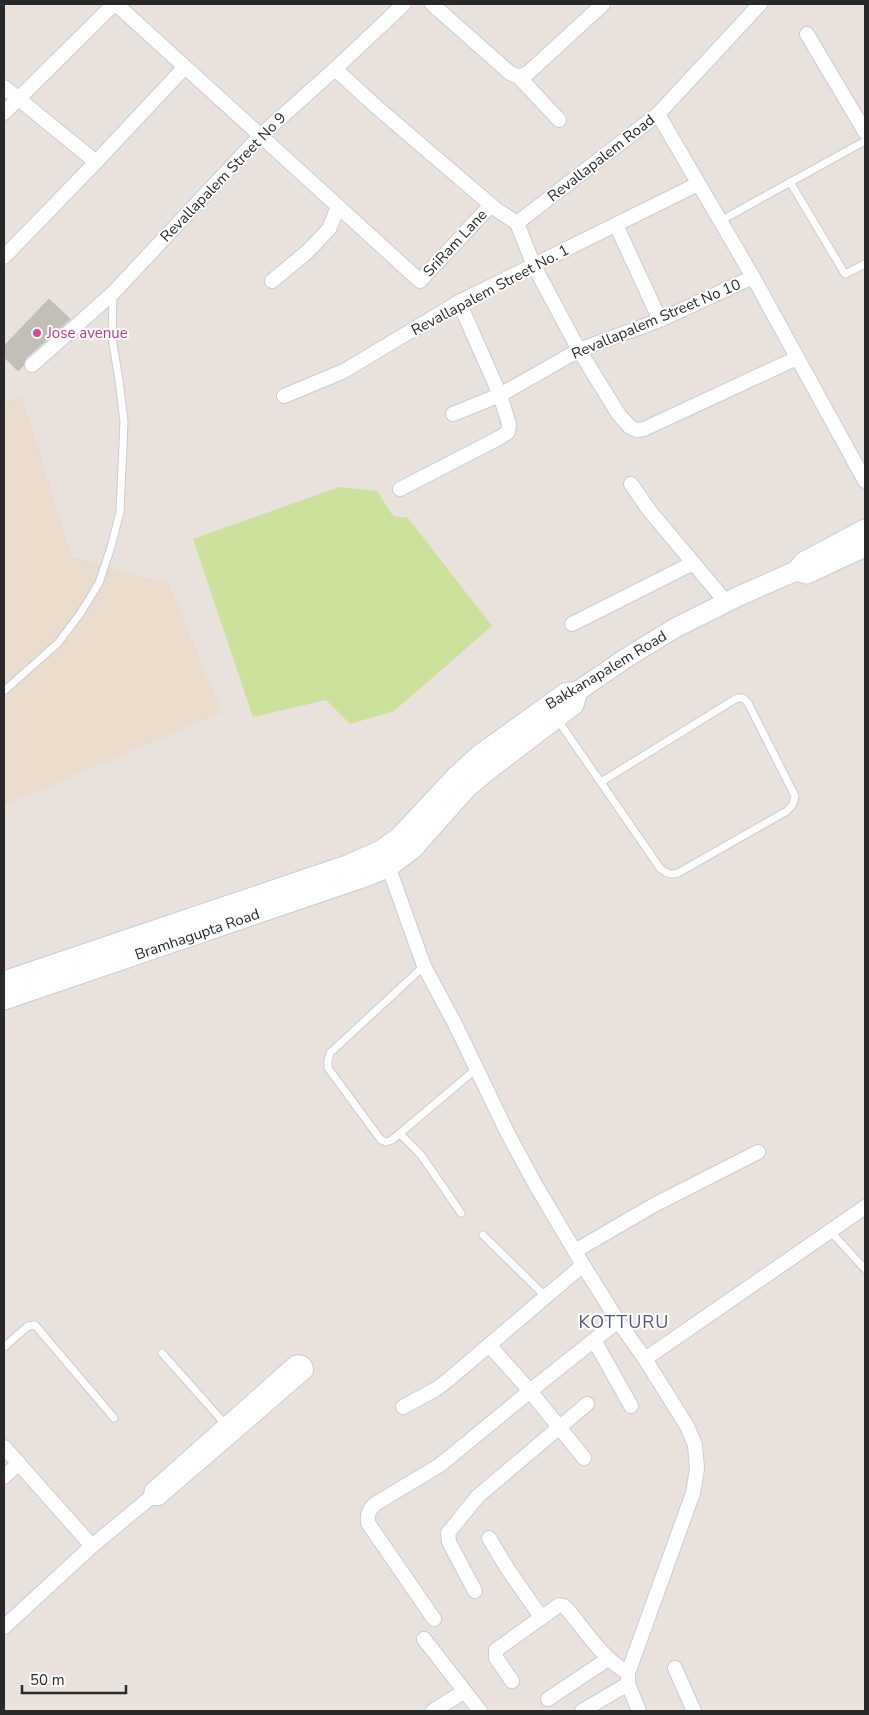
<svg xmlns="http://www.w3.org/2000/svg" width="869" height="1715" font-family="'Nunito Sans',sans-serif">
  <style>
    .education { fill: #eaddcd }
    .pitch { fill: #cbe19b }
    .building { fill: #c2beb8; stroke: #c5beb6 }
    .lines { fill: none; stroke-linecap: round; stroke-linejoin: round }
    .lane-casing { stroke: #c8ccd5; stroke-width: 9 }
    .street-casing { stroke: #c8ccd5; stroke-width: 16 }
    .secondary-casing { stroke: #c8ccd5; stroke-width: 21 }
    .lane { stroke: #fff; stroke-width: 7 }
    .street { stroke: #fff; stroke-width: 14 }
    .secondary { stroke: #fff; stroke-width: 19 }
    .hotel-dot { fill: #d1479c; stroke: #fff; stroke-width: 2 }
    .labels { text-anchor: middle; stroke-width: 4; stroke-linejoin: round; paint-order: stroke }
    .street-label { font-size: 15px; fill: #292929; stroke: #fff }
    .hotel-label { font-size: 15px; fill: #b23c85; stroke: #fff; text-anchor: start }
    .quarter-label { font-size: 18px; letter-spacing: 1px; fill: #4e5a75; stroke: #fff }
  </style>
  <rect width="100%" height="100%" fill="#eae2dc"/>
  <polygon class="education" points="22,397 72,557 169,584 222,712 4,806 4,403"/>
  <polygon class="pitch" points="339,487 377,491 393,516 408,518 492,626 394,711 350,724 326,700 253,717 193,539"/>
  <polygon class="building" points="49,299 70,319 26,358 23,366 18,371 4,357 4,346"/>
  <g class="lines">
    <g class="lane-casing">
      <g id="lane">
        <polyline points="790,182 845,274 865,264"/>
        <polyline points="720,221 865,141"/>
        <polyline points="4,691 58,643 80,614 99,583 111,547 120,512 124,422 119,380 112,338 113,294"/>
        <path d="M557 719 660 868C667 874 670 875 678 873L787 811 793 804 795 796 748 703 743 698H737L601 782"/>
        <polyline points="424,966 330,1053 328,1060 328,1068 381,1140 386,1142 392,1140 476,1069"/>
        <polyline points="400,1134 421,1155 461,1213"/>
        <polyline points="830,1231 865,1269"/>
        <polyline points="483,1235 545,1296"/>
        <polyline points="4,1347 28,1326 35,1325 114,1418"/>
        <polyline points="162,1353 226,1425"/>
      </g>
    </g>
    <g class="street-casing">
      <g id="street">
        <polyline points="116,4 420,281 491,205"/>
        <polyline points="432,4 510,73 519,77 528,73 603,4"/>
        <polyline points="807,34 865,132"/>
        <polyline points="335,69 380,110 497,210 517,223 658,114 753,277 865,481"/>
        <polyline points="519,77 559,120"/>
        <polyline points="4,87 96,162"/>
        <polyline points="4,113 114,4"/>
        <polyline points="658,114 760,4"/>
        <polyline points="517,223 534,266 579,350 619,415 630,427 637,430 644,429 797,358"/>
        <polyline points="616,225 660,320"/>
        <polyline points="4,257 96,162 185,67"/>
        <polyline points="272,281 307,252 329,229 338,207"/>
        <polyline points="32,365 113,293 260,136 335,69 404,4"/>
        <polyline points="284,396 344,371 459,302 698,184"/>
        <polyline points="453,414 500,395 579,350 660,320 753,277"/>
        <polyline points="631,484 649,510 726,602"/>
        <polyline points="400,489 499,438 508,432 509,424 500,395 459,302"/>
        <polyline points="572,624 693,563"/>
        <polyline points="386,860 424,966 456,1026 507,1132 535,1184 583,1265 618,1321 645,1359 687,1426 695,1445 697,1469 693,1493 628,1673 628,1684 639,1711"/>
        <polyline points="575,1251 654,1205 758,1152"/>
        <polyline points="594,1340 631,1406"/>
        <polyline points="489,1345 530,1391 584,1458"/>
        <polyline points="645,1359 865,1207"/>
        <polyline points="403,1407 436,1389 448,1380 583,1265"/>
        <polyline points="4,1447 92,1546 4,1627"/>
        <polyline points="4,1477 19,1463"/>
        <polyline points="489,1538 509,1571 541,1617"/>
        <path d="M92 1546 150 1498 152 1490 295 1363C302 1361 306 1364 306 1371L159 1498H150"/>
        <polyline points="475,1591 449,1542 448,1533 478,1496 587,1404"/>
        <path d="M434 1619 368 1523C367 1514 369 1510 375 1504L440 1465 530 1391 618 1321"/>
        <polyline points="424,1639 480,1711"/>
        <polyline points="675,1668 694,1711"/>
        <path d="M512 1681 496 1658V1650L559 1605 564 1606 568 1610C586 1632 603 1659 628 1673"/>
        <polyline points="548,1699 608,1659"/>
        <polyline points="433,1711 463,1692"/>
        <polyline points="582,1711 628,1684"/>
      </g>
    </g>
    <g class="secondary-casing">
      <g id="secondary">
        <polyline points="796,571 803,562 865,529"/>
        <polyline points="4,981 279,888 347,865 381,850 399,837 456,776 479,755 565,693 578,691 626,658 675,628 739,596 796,571 807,574 865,547"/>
        <path id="s1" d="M4 1000 368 876 389 867 413 849 467 788 490 769 574 705 578 691"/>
      </g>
    </g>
    <use href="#lane" class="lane"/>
    <use href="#street" class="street"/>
    <use href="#secondary" class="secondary"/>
  </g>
  <circle class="hotel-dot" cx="37" cy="333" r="5"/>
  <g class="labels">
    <g class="street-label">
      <text transform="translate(601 158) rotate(-38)" y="5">Revallapalem Road</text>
      <text transform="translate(223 177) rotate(-46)" y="5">Revallapalem Street No 9</text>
      <text transform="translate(455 243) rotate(-47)" y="5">SriRam Lane</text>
      <text transform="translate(490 290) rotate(-28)" y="5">Revallapalem Street No. 1</text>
      <text transform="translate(656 319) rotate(-23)" y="5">Revallapalem Street No 10</text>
      <text transform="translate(606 670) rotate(-31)" y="5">Bakkanapalem Road</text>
      <text dy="5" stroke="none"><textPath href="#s1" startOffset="204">Bramhagupta Road</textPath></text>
    </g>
    <g class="hotel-label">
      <text x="47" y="338">Jose avenue</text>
    </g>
    <g class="quarter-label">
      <text x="624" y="1328">KOTTURU</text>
    </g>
  </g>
  <rect width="869" height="1715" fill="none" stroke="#292929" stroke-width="10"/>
  <path d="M22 1685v8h104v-8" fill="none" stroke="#292929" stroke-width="2.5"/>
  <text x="30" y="1685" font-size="15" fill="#292929" stroke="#ffffff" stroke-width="4" paint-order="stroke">50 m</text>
</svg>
